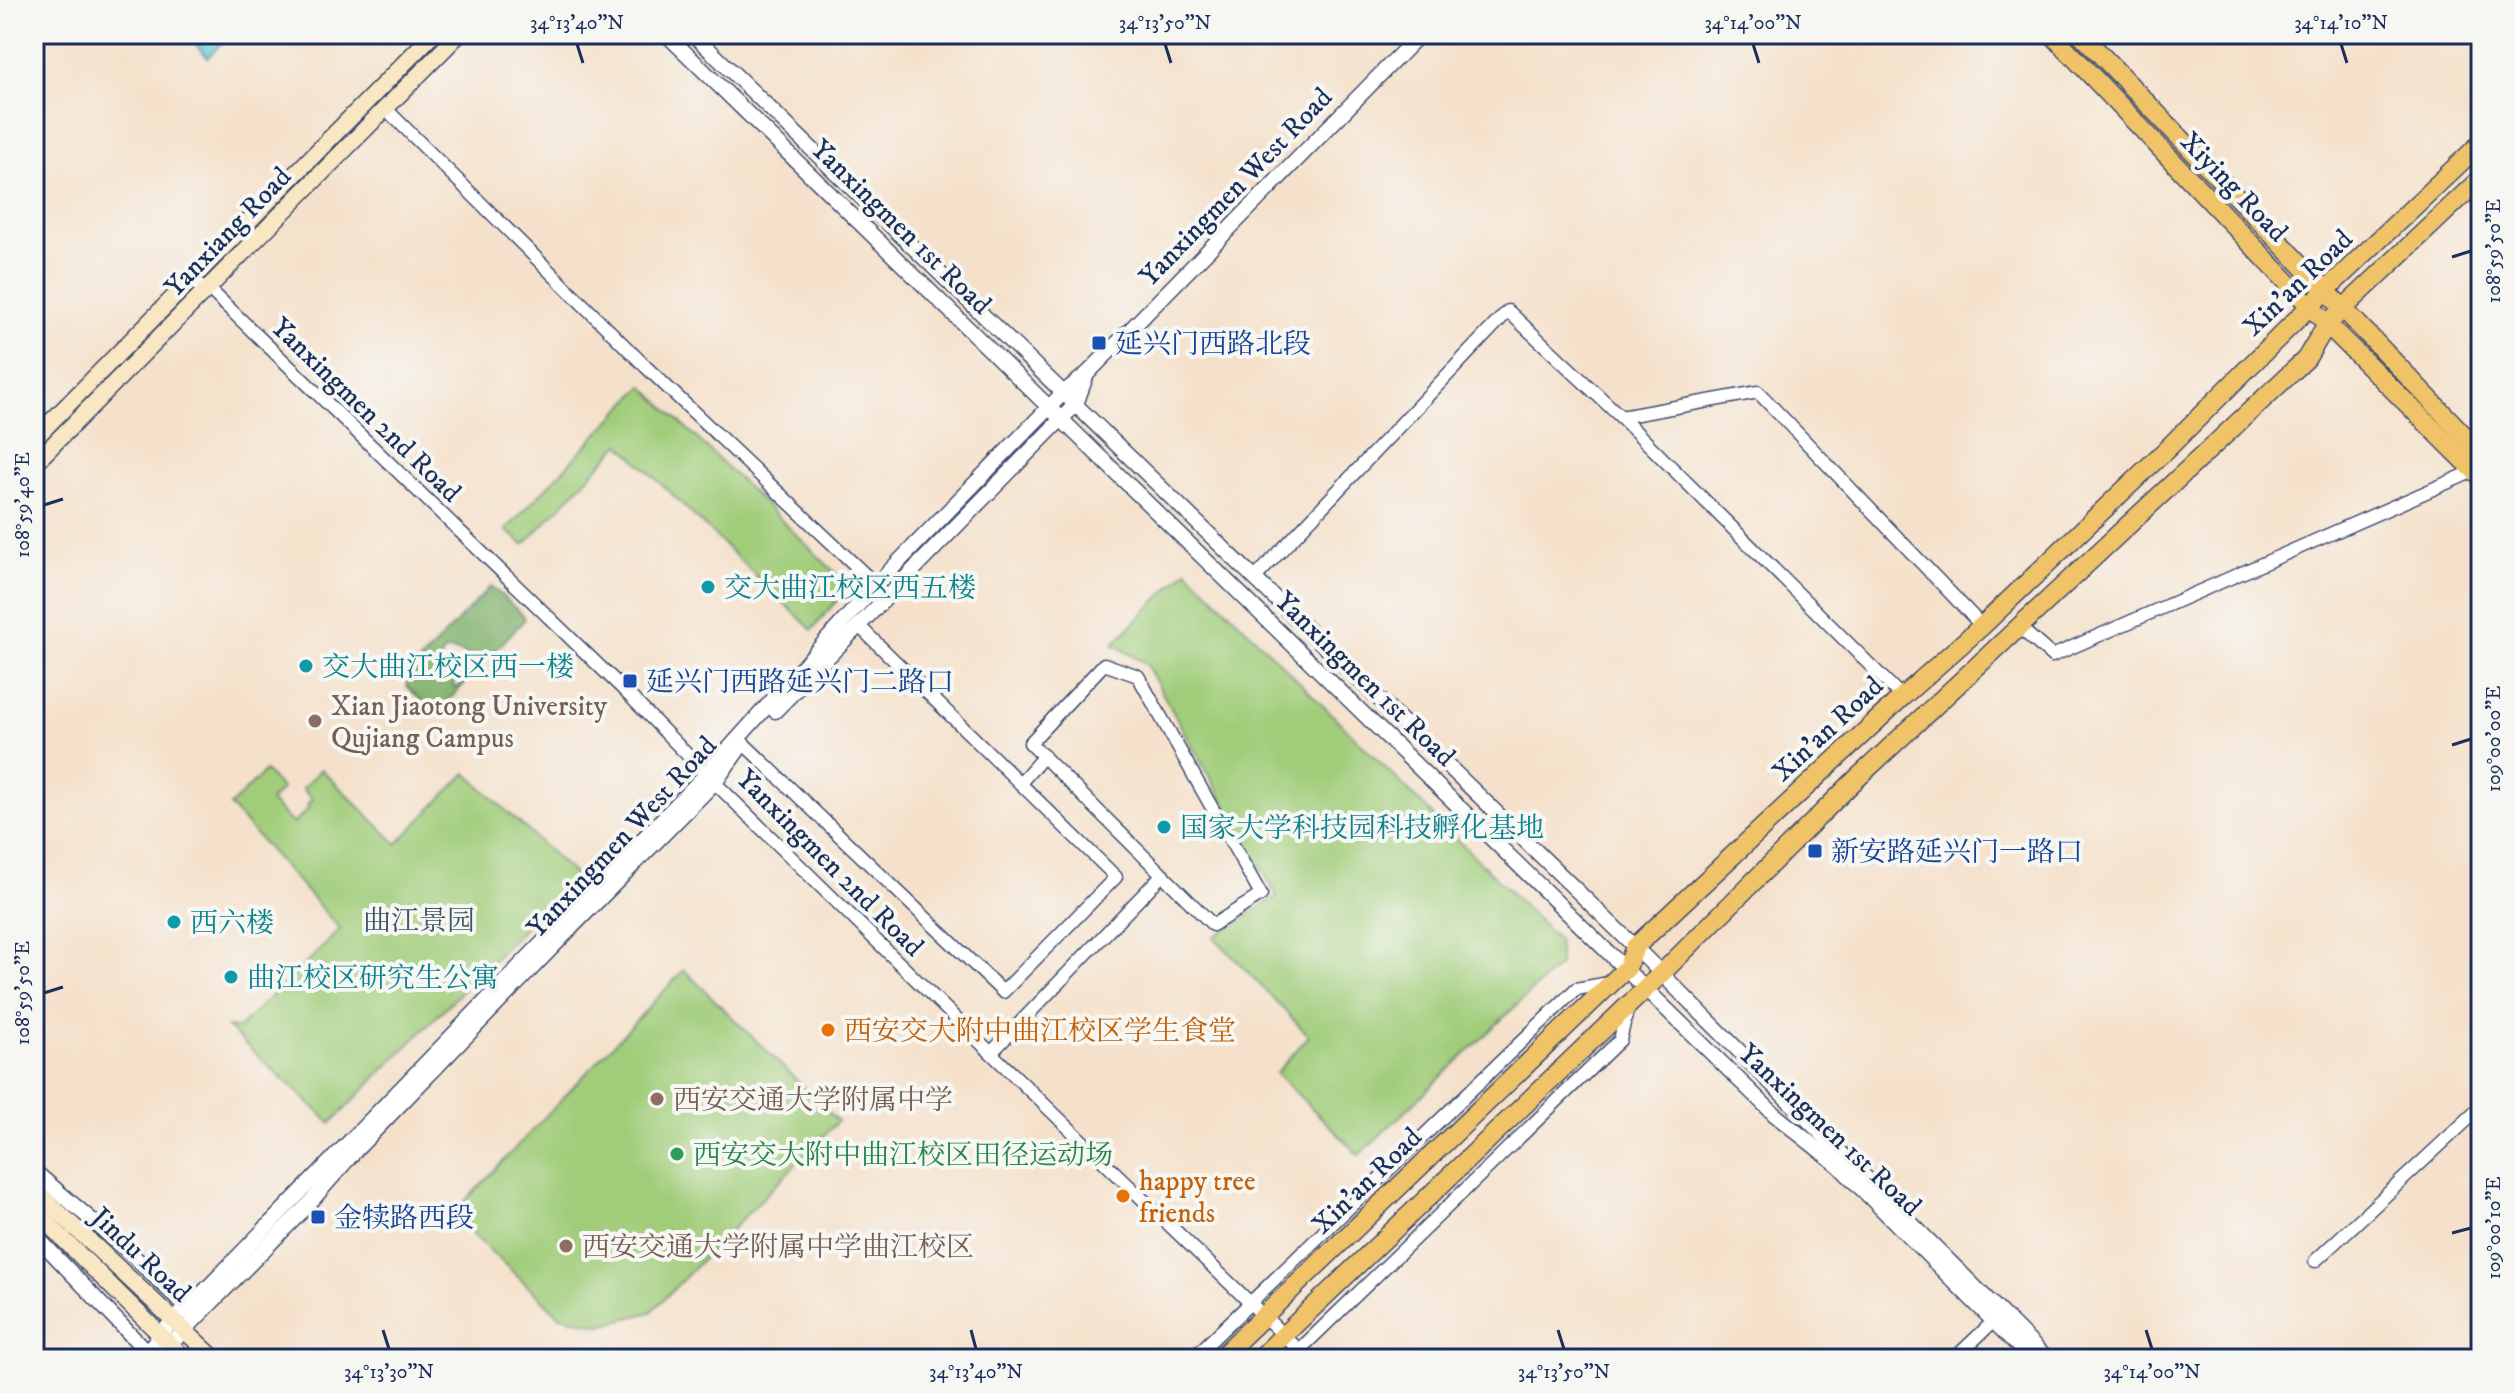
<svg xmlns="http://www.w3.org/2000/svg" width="2515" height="1393" font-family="'IM FELL DW Pica','Noto Serif SC',serif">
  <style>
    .green { fill: #a1cd7a; stroke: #5e7e6c; stroke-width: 2 }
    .forest { fill: #80b06a; stroke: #4e7064; stroke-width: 2; fill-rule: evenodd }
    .water { fill: #55c3cb; stroke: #387994; stroke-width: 2 }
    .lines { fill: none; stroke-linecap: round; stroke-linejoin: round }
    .minor-casing { stroke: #3c4a6e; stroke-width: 15 }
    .tertiary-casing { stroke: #3c4a6e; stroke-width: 17 }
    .secondary-casing { stroke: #3c4a6e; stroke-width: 19 }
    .primary-casing { stroke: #3c4a6e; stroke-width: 21 }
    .minor { stroke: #fff; stroke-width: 12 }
    .tertiary { stroke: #fff; stroke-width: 14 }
    .secondary { stroke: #f9e7c3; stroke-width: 16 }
    .primary { stroke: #f1c369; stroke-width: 18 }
    .ticks { fill: none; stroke: #1b2f5e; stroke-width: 3 }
    .transit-dot { fill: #1a4fb4; stroke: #f6f6f2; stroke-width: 3 }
    .culture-dot { fill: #0f9aa8; stroke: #f6f6f2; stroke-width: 3 }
    .education-dot { fill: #8d6e63; stroke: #f6f6f2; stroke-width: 3 }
    .food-dot { fill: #e8710a; stroke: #f6f6f2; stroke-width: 3 }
    .leisure-dot { fill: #2e9e5b; stroke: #f6f6f2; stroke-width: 3 }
    .labels { text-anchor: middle; stroke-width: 8; stroke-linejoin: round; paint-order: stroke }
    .street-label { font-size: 28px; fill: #1b2f5e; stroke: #f6f6f2 }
    .transit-label { font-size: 28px; fill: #164399; stroke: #f6f6f2; text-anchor: start }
    .culture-label { font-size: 28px; fill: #0d838f; stroke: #f6f6f2; text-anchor: start }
    .education-label { font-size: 28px; fill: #785e54; stroke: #f6f6f2; text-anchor: start }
    .park-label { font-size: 28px; fill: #3c5665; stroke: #f6f6f2 }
    .food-label { font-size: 28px; fill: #c56008; stroke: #f6f6f2; text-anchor: start }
    .leisure-label { font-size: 28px; fill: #27864d; stroke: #f6f6f2; text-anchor: start }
    .neatline { fill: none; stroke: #1b2f5e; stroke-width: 3 }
    .ticks-label { font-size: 20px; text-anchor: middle; fill: #1b2f5e }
  </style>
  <rect width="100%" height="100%" fill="#f6f6f2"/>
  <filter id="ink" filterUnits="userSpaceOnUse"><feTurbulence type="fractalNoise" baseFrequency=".0125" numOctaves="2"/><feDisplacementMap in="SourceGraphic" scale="16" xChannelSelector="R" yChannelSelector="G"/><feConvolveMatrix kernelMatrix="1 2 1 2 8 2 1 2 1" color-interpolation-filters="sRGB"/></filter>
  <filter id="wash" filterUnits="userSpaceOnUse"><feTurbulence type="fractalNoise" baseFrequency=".006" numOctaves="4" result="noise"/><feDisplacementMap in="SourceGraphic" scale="32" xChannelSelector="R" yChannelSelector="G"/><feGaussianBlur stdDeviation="1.8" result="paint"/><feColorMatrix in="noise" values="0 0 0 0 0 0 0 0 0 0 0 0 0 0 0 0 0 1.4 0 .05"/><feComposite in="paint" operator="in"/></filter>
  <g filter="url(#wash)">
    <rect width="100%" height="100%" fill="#f5e1cb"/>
    <g class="green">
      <polygon points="643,386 849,586 812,630 620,444 524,545 506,530"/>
      <polygon points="1187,570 1558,940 1560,964 1359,1155 1276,1073 1309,1036 1214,937 1277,896 1146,664 1113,644"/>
      <path d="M321 769 397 844 466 773 576 876 331 1123 227 1027 239 1028C272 994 308 964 340 929L230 806 265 771 282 789 270 801 293 824 309 808 307 805 312 799 302 789Z"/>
      <polygon points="684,970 838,1121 651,1312 600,1325 560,1316 452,1215"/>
    </g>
    <path class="forest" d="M491 586 523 615 525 619 435 715 407 686V675ZM449 650 465 653 472 667 465 680 457 688 453 687 457 667 446 666 440 660 444 651Z"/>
    <polygon class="water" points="185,34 231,34 208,57"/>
  </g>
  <g filter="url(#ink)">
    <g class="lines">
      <g class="minor-casing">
        <g id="minor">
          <polyline points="385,108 646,367 876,585"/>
          <polyline points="187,281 208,288 623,689 706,774 991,1053 1299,1350"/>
          <polyline points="1621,417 1758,392 1982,626"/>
          <polyline points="1255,578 1508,311 1621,417 1902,697"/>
          <polyline points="2019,627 2052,656 2474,471"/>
          <polygon points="1104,664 1138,676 1261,895 1213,925 1030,743"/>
          <polyline points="743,743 1003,992 1116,877 858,625"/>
          <polyline points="1020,783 1044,756"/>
          <polyline points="991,1053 1163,874"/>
          <polyline points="2315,1261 2481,1107"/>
          <polyline points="1192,1359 1576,989 1609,983"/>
          <polyline points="1290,1359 1620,1040 1628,1007"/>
          <polyline points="1954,1359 1999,1316"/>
        </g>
      </g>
      <g class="tertiary-casing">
        <g id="tertiary">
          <polyline points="666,34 1774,1114 1838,1165 2031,1359"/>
          <polyline points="693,34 1635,947 2047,1359"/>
          <polyline points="775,711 1076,404 1087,374"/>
          <polyline points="34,1171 128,1251 188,1308"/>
          <polyline points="34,1234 147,1352"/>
          <polyline points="140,1359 174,1319 188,1308 706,774 876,585 1064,392 1087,374 1420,34"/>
          <polyline points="156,1359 308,1205 356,1150 572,927 716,781 741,746"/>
        </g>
      </g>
      <g class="secondary-casing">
        <g id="secondary">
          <polyline points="34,439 433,34"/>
          <polyline points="34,464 459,34"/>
          <polyline points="34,1189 215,1359"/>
          <polyline points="34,1210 185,1359"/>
        </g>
      </g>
      <g class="primary-casing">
        <g id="primary">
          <polyline points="2052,34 2327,324 2481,477"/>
          <polyline points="2081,34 2481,453"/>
          <polyline points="1219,1359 1627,968 1635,947 1902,697 1982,626 2168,448 2325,291 2481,143"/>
          <polyline points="1259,1359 1661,974 1851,784 2306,359 2327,324 2481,178"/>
        </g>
      </g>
      <use href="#minor" class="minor"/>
      <use href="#tertiary" class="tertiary"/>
      <use href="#secondary" class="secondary"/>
      <use href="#primary" class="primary"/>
    </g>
  </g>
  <path class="ticks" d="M577 44 583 63M1165 44 1171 63M1753 44 1759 63M2341 44 2347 63M2452 257 2471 251M44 505 63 499M2452 745 2471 739M44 993 63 987M2452 1233 2471 1228M383 1330 389 1349M971 1330 976 1349M1558 1330 1564 1349M2146 1330 2152 1349"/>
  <g class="transit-dot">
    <rect x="1091" y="335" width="16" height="16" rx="4"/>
    <rect x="622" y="673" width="16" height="16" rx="4"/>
    <rect x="1807" y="843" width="16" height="16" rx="4"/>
    <rect x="310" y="1209" width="16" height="16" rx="4"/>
  </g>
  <g class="culture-dot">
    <circle cx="708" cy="587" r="8"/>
    <circle cx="306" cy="666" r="8"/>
    <circle cx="1164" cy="827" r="8"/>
    <circle cx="174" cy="922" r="8"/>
    <circle cx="231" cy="977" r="8"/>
  </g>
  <g class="education-dot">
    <circle cx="315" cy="721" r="8"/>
    <circle cx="657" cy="1099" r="8"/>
    <circle cx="566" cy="1246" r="8"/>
  </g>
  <g class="food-dot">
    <circle cx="828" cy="1030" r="8"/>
    <circle cx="1123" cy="1196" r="8"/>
  </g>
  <circle class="leisure-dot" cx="677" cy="1154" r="8"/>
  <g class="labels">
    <g class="street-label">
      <text transform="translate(1235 186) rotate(-46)" y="10">Yanxingmen West Road</text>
      <text transform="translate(2235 186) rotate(46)" y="10">Xiying Road</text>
      <text transform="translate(902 226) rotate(44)" y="10">Yanxingmen 1st Road</text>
      <text transform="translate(227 231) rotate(-46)" y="10">Yanxiang Road</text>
      <text transform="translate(2297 282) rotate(-44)" y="10">Xin'an Road</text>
      <text transform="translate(367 409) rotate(44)" y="10">Yanxingmen 2nd Road</text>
      <text transform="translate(1366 678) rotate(44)" y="10">Yanxingmen 1st Road</text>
      <text transform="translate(1827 728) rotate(-43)" y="10">Xin'an Road</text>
      <text transform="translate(621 836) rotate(-47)" y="10">Yanxingmen West Road</text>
      <text transform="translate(831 862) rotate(45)" y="10">Yanxingmen 2nd Road</text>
      <text transform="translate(1831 1129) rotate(43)" y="10">Yanxingmen 1st Road</text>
      <text transform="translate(1366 1180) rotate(-44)" y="10">Xin'an Road</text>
      <text transform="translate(142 1254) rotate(43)" y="10">Jindu Road</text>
    </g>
    <g class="transit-label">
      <text x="1115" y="353">延兴门西路北段</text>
      <text x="646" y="691">延兴门西路延兴门二路口</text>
      <text x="1831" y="861">新安路延兴门一路口</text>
      <text x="334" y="1227">金犊路西段</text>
    </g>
    <g class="culture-label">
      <text x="724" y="597">交大曲江校区西五楼</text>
      <text x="322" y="676">交大曲江校区西一楼</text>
      <text x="1180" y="837">国家大学科技园科技孵化基地</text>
      <text x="190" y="932">西六楼</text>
      <text x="247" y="987">曲江校区研究生公寓</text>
    </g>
    <g class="education-label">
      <text x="331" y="715">Xian Jiaotong University<tspan x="331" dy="32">Qujiang Campus</tspan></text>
      <text x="673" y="1109">西安交通大学附属中学</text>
      <text x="582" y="1256">西安交通大学附属中学曲江校区</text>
    </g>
    <g class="park-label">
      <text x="419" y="930">曲江景园</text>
    </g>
    <g class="food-label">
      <text x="844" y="1040">西安交大附中曲江校区学生食堂</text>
      <text x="1139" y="1190">happy tree<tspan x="1139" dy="32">friends</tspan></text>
    </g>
    <g class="leisure-label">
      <text x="693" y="1164">西安交大附中曲江校区田径运动场</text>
    </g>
  </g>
  <rect width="2515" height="1393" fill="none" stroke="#f6f6f2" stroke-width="88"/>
  <rect x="44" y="44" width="2427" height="1305" class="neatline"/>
  <g class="ticks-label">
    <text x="577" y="29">34°13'40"N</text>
    <text x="1165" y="29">34°13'50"N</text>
    <text x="1753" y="29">34°14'00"N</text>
    <text x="2341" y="29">34°14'10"N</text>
    <text transform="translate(2493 251) rotate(-90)" y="7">108°59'50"E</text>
    <text transform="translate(22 505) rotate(-90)" y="7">108°59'40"E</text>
    <text transform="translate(2493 739) rotate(-90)" y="7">109°00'00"E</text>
    <text transform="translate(22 993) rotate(-90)" y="7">108°59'50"E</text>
    <text transform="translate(2493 1228) rotate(-90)" y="7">109°00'10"E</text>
    <text x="389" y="1378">34°13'30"N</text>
    <text x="976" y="1378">34°13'40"N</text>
    <text x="1564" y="1378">34°13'50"N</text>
    <text x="2152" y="1378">34°14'00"N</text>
  </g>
</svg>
